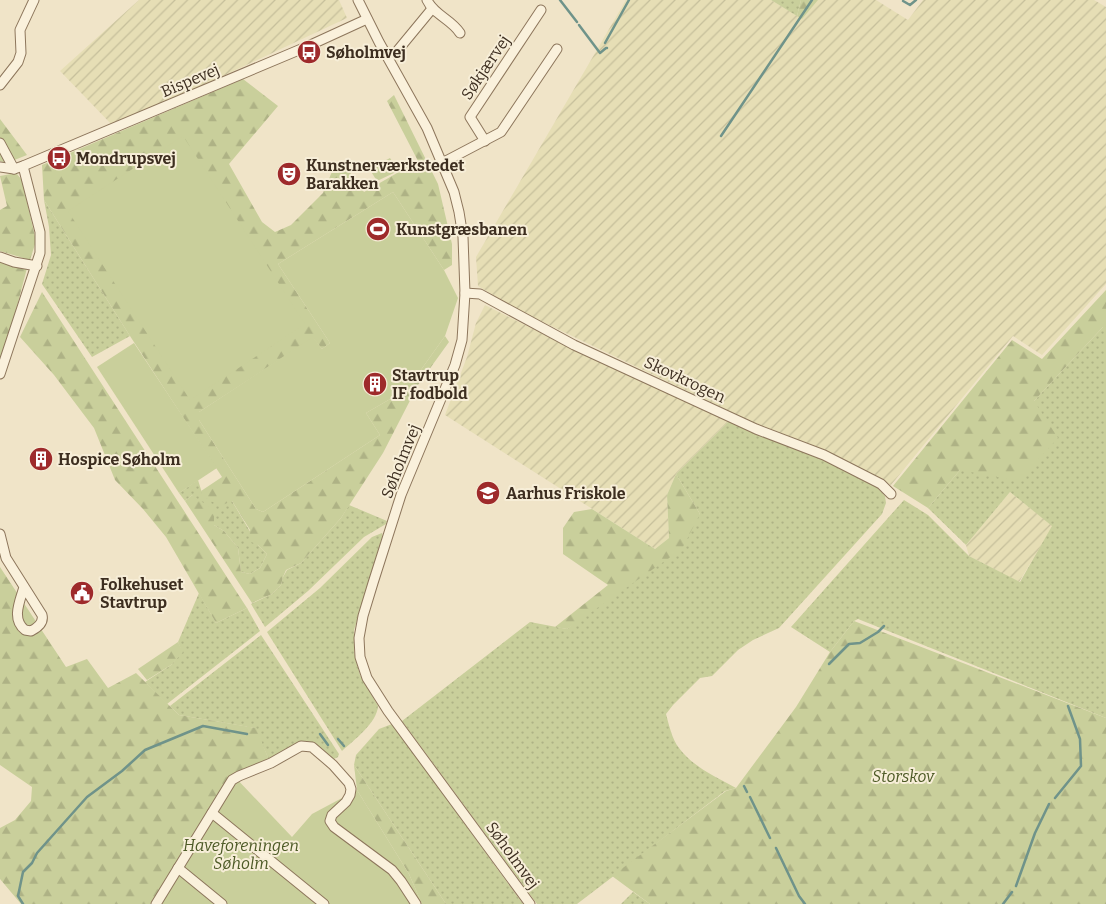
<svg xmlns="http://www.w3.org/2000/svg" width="1106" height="904" font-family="Bitter,serif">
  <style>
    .farmland { fill: url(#farmland-furrows) }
    .grass { fill: url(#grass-dots) }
    .forest { fill: url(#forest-firs) }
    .garden { fill: #c9cf9b }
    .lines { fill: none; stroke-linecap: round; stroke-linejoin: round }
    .stream { stroke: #6f938a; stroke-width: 2.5 }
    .minor-casing { stroke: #8d765c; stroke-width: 11 }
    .minor { stroke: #faf1dc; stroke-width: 9 }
    .labels { text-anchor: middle; stroke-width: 4; stroke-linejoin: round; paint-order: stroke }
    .poi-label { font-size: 16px; font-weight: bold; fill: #3d2e20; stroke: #f7eed8; text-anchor: start }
    .street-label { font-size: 16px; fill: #3d2e20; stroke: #f7eed8 }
    .park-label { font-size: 16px; font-style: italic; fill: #4d5a26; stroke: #f7eed8 }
  </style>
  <defs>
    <pattern id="farmland-furrows" width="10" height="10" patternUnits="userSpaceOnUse" patternTransform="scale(1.25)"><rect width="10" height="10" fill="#e6deb5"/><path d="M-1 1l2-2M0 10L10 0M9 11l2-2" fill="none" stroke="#c6bf9b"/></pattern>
    <pattern id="grass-dots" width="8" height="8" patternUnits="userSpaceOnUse" patternTransform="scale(1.25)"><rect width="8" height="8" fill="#c9cf9b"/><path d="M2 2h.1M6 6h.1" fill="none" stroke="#aeb285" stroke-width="1.8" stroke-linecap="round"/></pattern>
    <pattern id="forest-firs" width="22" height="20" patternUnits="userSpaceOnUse" patternTransform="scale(1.25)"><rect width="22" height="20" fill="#c9cf9b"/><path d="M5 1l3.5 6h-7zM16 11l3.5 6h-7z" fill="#aeb285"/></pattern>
  </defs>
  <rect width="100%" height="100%" fill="#f0e4c8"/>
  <g class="farmland">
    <polygon points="139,0 339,0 347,18 114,127 60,71"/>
    <polygon points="626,0 771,0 801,18 814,0 876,0 908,20 923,0 1094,0 1106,7 1106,284 1042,355 1013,336 891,485 814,446 752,422 524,313 478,286 476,257"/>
    <polygon points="485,305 595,360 730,420 676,474 667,495 669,538 655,549 445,415 467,357 476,323"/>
    <polygon points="1010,492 1053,526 1019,582 969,556 966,545"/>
  </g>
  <g class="grass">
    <polygon points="771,0 801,0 797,16"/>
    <polygon points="44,200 130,336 92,357 42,284 51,255 49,227"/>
    <polygon points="1103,327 1106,327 1106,718 858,619 854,621 830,652 791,627 904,500 928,515 969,556 1020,582 1052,526 1010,492 966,545 928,508 960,470 1034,401"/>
    <path d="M730 420 833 464 878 488 885 496 886 503 882 514 779 628 753 640 738 650 712 676 700 678 673 705 666 714C669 725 672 739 679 748 693 767 716 777 736 788L725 791 577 904H537L402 721 530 622 567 629 700 514 676 474Z"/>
    <polygon points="198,480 203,496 232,501 258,545 267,554 260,568 250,574 241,572 238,548 224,531 214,525 192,495 185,501 179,493"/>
    <polygon points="349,505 387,521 386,524 364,537 308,591 265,627 251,604 272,594 281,585 283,577 287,570 301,563 341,518"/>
    <path d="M382 533 383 537 354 630V652L360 675 378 706C377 723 354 740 342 751L267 632 320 588 372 537Z"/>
    <polygon points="199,593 216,623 247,608 260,631 167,704 145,682 171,665 182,652 178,642"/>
    <path d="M261 635 339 754 338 757 334 759C327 757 324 751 319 747 305 735 283 753 269 760L255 728 179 715 170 706Z"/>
    <polygon points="392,724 523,904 446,904 354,765 356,755 379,729"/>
    <polygon points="633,892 650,904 621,904"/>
  </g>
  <g class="forest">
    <polygon points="801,0 818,0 802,19 797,16"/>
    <polygon points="243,79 278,106 229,164 262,222 275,232 291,225 323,193 334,167 343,163 364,192 418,161 387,101 394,95 438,184 452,244 452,265 444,270 393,192 278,264 330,343 322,349 313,338 199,412 199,420 256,509 263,512 380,435 366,413 392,398 398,388 418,374 445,336 449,342 418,385 383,453 341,518 301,563 286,570 283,577 281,585 272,594 252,603 185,501 192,495 214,510 214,525 224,531 238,548 241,572 250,574 260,568 267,554 258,545 249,541 250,530 232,501 220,506 202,496 201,491 222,477 130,336 44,200 42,165"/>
    <polygon points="0,119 27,155 7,163 0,161"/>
    <polygon points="16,173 22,180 36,241 30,260 0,251 0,210 7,206 0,176"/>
    <polygon points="0,260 27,268 10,333 0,361"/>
    <polygon points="1106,290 1106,327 1103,327 1034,401 1058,438 1018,481 960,470 928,508 893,486 1012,340 1042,359"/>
    <polygon points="42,292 247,608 216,623 166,537 143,509 115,480 94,428 54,375 20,337"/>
    <polygon points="676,474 700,514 682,549 567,629 555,627 608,585 563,554 563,528 574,512 592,509 655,549 669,538 667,495"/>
    <polygon points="0,567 66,667 87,659 108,688 136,673 179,715 256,728 269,760 233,776 150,904 21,904 0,879 0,828 15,820 31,801 32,787 0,765"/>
    <polygon points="854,621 1106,718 1106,904 650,904 612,876 726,791 736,788 796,707 830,652"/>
    <polygon points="178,642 183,652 171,665 147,680 138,669"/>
    <polygon points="354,765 446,904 422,904 409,874 357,790"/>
  </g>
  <g class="garden">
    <polygon points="183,136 305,324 190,400 68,211"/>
    <polygon points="390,158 397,169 396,172 377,181 370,170 371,168"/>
    <polygon points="393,192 444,270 458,298 445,336 418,374 398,388 392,398 366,413 380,435 263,512 256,509 199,420 199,412 313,337 322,349 330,343 278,264"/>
    <polygon points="134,343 217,468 179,493 97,367"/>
    <polygon points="233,775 292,837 312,814 357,790 409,874 422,904 150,904"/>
  </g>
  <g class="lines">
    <g class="stream">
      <polyline points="560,0 577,22"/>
      <polyline points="903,1 910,5 916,0"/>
      <polyline points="579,25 600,53 606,48 607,48"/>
      <polyline points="605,43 629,0"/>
      <polyline points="721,136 812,0"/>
      <polyline points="829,664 849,644 860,643 878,632 884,626"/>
      <polyline points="320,734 328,745"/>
      <polyline points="338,739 344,746"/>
      <polyline points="744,786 747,792"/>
      <polyline points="750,797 770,838"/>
      <polyline points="1055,798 1081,766 1080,739 1068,706"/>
      <polyline points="776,848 799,896 805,904"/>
      <polyline points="1016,886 1035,833 1049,804"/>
      <polyline points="23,904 18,896 23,872 32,863 37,853 87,797 122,771 145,750 203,726 247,734"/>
      <polyline points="1003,904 1012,892"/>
    </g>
    <g class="minor-casing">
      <g id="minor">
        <polyline points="358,0 379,42 427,128 454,192 459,212 463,237 465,293 462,340 455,365 401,495 373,583 363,616 359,638 360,657 367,678 388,711 530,904"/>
        <path d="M427 0C434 15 451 19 460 33"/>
        <polyline points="398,50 431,10"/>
        <polyline points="0,85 18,62 21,53 20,30 34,0"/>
        <polyline points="485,141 470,117 541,10"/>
        <polyline points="0,143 14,169"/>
        <polyline points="442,163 501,132 557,49"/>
        <polyline points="0,167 14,169 23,166 306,47 367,19"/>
        <polyline points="0,257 14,262 37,266"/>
        <polyline points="465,293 480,294 574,345 756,429 824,455 881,484 891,494"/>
        <polyline points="0,374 40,253 40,232 23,166"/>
        <path d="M0 534 6 558 42 615C44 623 37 628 31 631L25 630C11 619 20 601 24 587"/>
        <polyline points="212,813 324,904"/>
        <polyline points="178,868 222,904"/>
        <polyline points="156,904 232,780 239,776 271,763 301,746 312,747 333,765 349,783 351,789 350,795 346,802 332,815 330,821 334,827 392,870 401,881 416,904"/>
      </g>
    </g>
    <use href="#minor" class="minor"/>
  </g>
  <defs>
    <g id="bus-disc" transform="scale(1.25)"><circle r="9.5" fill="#9e2a2b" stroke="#f7eed8"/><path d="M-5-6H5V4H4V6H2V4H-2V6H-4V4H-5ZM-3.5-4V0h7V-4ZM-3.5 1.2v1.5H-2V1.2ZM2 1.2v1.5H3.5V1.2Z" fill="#fff"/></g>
    <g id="theatre-disc" transform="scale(1.25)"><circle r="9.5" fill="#9e2a2b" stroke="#f7eed8"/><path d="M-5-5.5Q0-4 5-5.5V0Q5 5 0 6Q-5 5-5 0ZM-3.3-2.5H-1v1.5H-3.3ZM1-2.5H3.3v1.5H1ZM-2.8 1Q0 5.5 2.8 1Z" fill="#fff"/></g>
    <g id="stadium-disc" transform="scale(1.25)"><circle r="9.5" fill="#9e2a2b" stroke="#f7eed8"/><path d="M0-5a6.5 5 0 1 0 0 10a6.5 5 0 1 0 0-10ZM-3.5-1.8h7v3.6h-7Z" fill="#fff"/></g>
    <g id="building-disc" transform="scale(1.25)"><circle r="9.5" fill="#9e2a2b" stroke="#f7eed8"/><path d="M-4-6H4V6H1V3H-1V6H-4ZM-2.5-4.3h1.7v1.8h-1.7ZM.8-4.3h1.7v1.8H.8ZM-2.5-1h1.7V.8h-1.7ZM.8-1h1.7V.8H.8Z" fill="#fff"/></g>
    <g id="school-disc" transform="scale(1.25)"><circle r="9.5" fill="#9e2a2b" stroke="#f7eed8"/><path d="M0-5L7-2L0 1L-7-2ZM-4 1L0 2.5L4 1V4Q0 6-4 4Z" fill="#fff"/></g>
    <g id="civic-disc" transform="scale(1.25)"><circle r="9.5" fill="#9e2a2b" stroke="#f7eed8"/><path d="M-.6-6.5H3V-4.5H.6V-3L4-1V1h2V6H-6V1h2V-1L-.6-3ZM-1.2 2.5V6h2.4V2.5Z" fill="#fff"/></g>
  </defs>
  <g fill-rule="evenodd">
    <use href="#bus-disc" x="309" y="52"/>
    <use href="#bus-disc" x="59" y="158"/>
    <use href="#theatre-disc" x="289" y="174"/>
    <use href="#stadium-disc" x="378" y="229"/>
    <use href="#building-disc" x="375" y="384"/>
    <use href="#building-disc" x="41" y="459"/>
    <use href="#school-disc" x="488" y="493"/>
    <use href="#civic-disc" x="82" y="593"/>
  </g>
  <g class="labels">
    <g class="poi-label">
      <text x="326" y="58">Søholmvej</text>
      <text x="76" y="164">Mondrupsvej</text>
      <text x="306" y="171">Kunstnerværkstedet<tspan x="306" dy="18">Barakken</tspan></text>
      <text x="396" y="235">Kunstgræsbanen</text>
      <text x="392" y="381">Stavtrup<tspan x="392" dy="18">IF fodbold</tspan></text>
      <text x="58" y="465">Hospice Søholm</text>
      <text x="506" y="499">Aarhus Friskole</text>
      <text x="100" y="590">Folkehuset<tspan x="100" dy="18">Stavtrup</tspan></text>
    </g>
    <g class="street-label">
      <text transform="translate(485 67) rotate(-56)" y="6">Søkjærvej</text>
      <text transform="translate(190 80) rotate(-23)" y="6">Bispevej</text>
      <text transform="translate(685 379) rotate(25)" y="6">Skovkrogen</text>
      <text transform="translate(400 461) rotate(-68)" y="6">Søholmvej</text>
      <text transform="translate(513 855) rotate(54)" y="6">Søholmvej</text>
    </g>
    <g class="park-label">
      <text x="903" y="782">Storskov</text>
      <text x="241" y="851">Haveforeningen<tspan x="241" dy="18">Søholm</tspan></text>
    </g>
  </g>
</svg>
